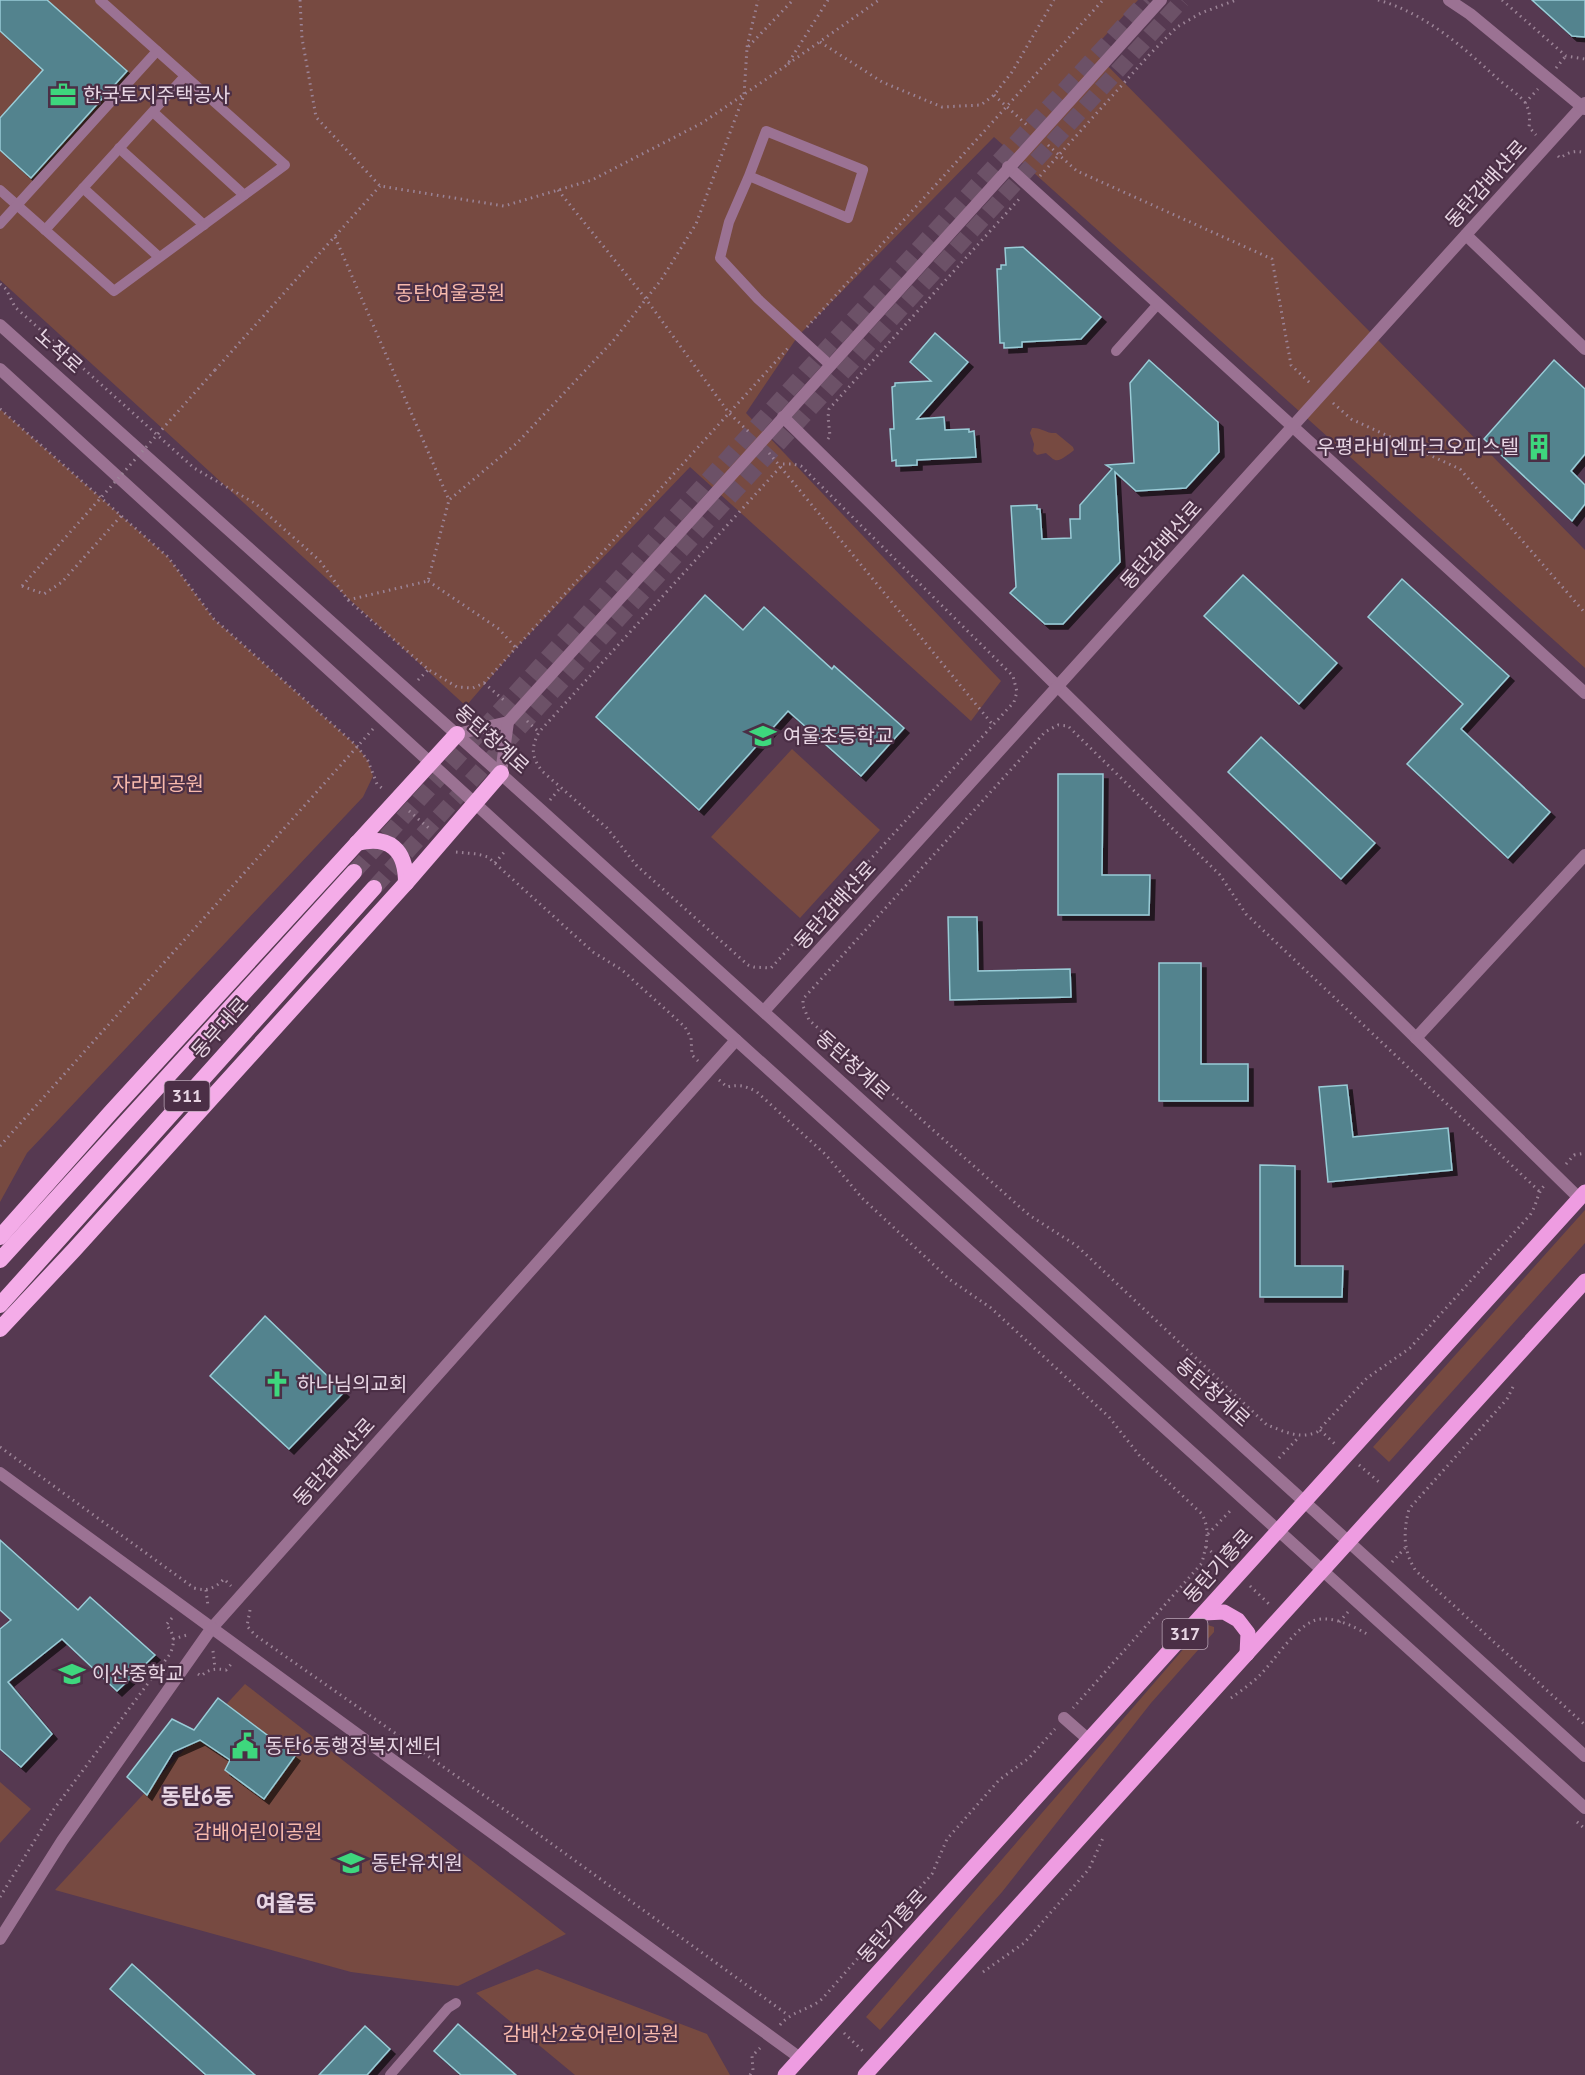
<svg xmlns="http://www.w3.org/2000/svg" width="1585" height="2075" font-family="'PT Sans','Noto Sans KR',sans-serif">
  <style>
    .green { fill: #774a41 }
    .building { fill: #53838e; stroke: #99ccd7; stroke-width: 1.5; filter: url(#shadow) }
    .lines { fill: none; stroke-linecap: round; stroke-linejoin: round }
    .trunk-tunnel { stroke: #6c5167; stroke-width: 16; stroke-dasharray: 16 8; stroke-linecap: butt }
    .path { stroke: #9c8497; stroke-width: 3; stroke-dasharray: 1.5 4.5; stroke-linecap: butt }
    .service { stroke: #9b7293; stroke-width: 10 }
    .minor { stroke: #9b7293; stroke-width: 12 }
    .tertiary { stroke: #9b7293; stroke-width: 12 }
    .primary { stroke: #ee9ce1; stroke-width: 15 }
    .trunk { stroke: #f4ace8; stroke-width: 16 }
    .path-bridge { stroke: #9c8497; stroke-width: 3; stroke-dasharray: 1.5 4.5; stroke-linecap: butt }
    .labels { text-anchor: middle; stroke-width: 4.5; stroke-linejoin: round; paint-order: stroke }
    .shield { fill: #4b2f46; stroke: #b9a4b5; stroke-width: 1.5 }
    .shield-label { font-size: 18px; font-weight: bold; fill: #e8d6e4 }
    .poi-label { font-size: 20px; fill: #e8d6e4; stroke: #4b2f46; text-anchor: start }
    .street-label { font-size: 20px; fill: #e8d6e4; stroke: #4b2f46 }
    .park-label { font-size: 20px; fill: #f7b9ac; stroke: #4b2f46 }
    .quarter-label { font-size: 22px; font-weight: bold; fill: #e8d6e4; stroke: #4b2f46 }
  </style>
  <defs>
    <filter id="shadow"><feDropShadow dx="5" dy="5" stdDeviation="0" flood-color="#0009"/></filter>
  </defs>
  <rect width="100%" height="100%" fill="#563951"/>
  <g class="green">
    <polygon points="0,0 1138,0 1092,50 1585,550 1585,668 994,137 798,336 746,413 1001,681 971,721 690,467 516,648 466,706 0,280"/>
    <polygon points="0,409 168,557 214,619 357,746 368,761 373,776 363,797 27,1153 0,1202"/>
    <path d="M1032 428C1041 427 1047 434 1056 433L1073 447 1074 450C1072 452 1069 454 1066 456 1056 463 1055 461 1046 453L1037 455 1033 451 1034 444 1030 433Z"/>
    <polygon points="792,749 880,830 800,918 711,837"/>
    <polygon points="1585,1210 1585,1243 1389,1462 1373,1447"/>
    <polygon points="1205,1624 1214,1627 1214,1632 1151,1703 1002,1892 880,2030 866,2017"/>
    <polygon points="245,1684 566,1934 458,1986 351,1972 55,1890"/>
    <polygon points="0,1782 31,1809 0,1843"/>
    <polygon points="537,1969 707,2034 730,2075 575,2075 476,1993"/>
  </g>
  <g class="building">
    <polygon points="0,0 47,0 127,71 31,178 0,150 0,118 43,70 0,31"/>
    <polygon points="1532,0 1585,0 1585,37 1572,36"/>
    <polygon points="1023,247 1101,317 1081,339 1022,342 1022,347 1004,348 1004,343 1000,343 997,269 1001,269 1001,265 1006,265 1005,248"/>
    <polygon points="935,333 968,362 917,419 944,417 945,430 969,429 969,432 974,431 976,457 917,460 917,465 896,466 896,460 892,461 890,429 894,429 892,387 895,386 895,383 931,381 910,362"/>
    <polygon points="1149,360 1218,422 1219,452 1186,488 1136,491 1115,472 1120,562 1063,624 1045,624 1010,593 1016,587 1011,506 1037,505 1037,509 1040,509 1042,539 1071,538 1070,519 1080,519 1080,505 1112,469 1106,465 1134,463 1130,383"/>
    <polygon points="1554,360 1585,389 1585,454 1571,471 1585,485 1585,504 1572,521 1484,439"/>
    <polygon points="1243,575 1337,663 1299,704 1204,616"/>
    <polygon points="1402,579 1509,676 1461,729 1550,812 1508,858 1407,764 1463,704 1368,617"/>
    <polygon points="705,595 743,630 764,607 832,669 834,666 904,728 861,776 788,711 699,810 596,717"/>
    <polygon points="1261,737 1375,843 1341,879 1228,772"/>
    <polygon points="1058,774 1103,774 1102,875 1150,875 1149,915 1058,915"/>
    <polygon points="948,917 977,917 978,971 1070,969 1071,997 950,1000"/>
    <polygon points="1159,963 1201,963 1201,1064 1248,1064 1248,1101 1159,1101"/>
    <polygon points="1347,1085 1353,1137 1448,1128 1452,1170 1328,1182 1319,1087"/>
    <polygon points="1260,1165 1295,1166 1295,1266 1343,1266 1342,1297 1260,1297"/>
    <polygon points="265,1316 344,1392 289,1449 210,1376"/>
    <polygon points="0,1540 78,1610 90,1597 155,1655 117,1691 62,1639 8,1682 52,1734 21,1767 0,1749 0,1629 11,1620 0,1610"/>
    <polygon points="218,1698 295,1756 264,1799 225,1770 230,1760 200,1740 173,1752 147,1795 127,1777 172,1719 194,1730"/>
    <polygon points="132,1964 255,2075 206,2075 110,1989"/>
    <polygon points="458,2024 516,2075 461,2075 434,2051"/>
    <polygon points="365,2026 390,2049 367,2075 319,2075"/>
  </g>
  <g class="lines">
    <g class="trunk-tunnel">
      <polyline points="354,872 827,348 1147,0"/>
      <polyline points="374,888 1182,0"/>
    </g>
    <g class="path">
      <polyline points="300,0 302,38 316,117 380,186 504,206 592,180 702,123 787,65 828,0"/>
      <path d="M1378 0C1425 13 1463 47 1498 79 1507 87 1520 95 1526 104 1530 112 1530 119 1529 127L1536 135"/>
      <polyline points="1502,0 1566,56 1585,59"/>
      <polyline points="820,42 882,82 942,107 981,105 994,95 1012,72 1054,0"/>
      <polyline points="747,47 758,0"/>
      <polyline points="788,64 879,0"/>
      <polyline points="1556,68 1565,57"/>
      <polyline points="994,95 1028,126"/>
      <polyline points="1525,103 1538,89"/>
      <polyline points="1048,145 1077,171 1272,259 1291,365 1312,385"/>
      <path d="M1558 156 1560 158C1569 152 1575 150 1585 153"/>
      <polyline points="1040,176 1150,54 1177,27 1201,13 1236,0"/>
      <polyline points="558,190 646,299 729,413 750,433"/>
      <polyline points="335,237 449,500 517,443 613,341 661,280 696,224 744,95 747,48 793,0"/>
      <polyline points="0,284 6,289 15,307 194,468 256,504 320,561 348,600 429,670 457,687 473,688 484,683 789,347"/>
      <polyline points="807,327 1103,0"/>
      <polyline points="215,370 380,186"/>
      <polyline points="1333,403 1351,419 1460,469 1585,613"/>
      <polyline points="0,409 168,557 214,619 357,746 368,761 377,784 383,789"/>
      <polyline points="828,439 830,436 828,417 829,409 1021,197"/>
      <polyline points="769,453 993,725"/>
      <path d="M783 464H793L801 466 1013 676 1017 692 1014 702 771 968 754 967 748 965 637 866 607 828 542 771C531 756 531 748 539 732Z"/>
      <polyline points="428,581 499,629 516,648"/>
      <polyline points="22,586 44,594 62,582 121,516"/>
      <polyline points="348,600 428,581 449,500"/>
      <polyline points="418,680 428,670"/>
      <polyline points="484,683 506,702"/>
      <polyline points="527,721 539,732"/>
      <polyline points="550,800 561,787"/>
      <polyline points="409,811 431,830"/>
      <polyline points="456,852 477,854 488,857 593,952 622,970 685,1027 691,1038 692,1055 698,1061"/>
      <polyline points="495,863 506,850"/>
      <path d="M719 1080 727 1087C739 1084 746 1086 757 1092L826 1155 862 1198 949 1279 991 1308 1109 1417 1139 1455 1202 1514C1211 1531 1206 1545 1202 1563L1073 1708"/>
      <polyline points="0,1146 373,729"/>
      <polyline points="1566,1164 1574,1155 1585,1153"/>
      <path d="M1539 1191 1246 914 1220 875 1068 726 1058 725 1045 732 803 999V1006L809 1020 1029 1215 1077 1246 1267 1425C1284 1431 1299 1440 1317 1432L1367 1378 1410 1348 1530 1215C1537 1205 1537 1193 1544 1186"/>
      <path d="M1513 1387 1507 1399 1409 1509C1403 1533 1403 1551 1416 1571L1585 1725"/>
      <polyline points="1320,1430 1336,1445"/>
      <path d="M0 1447 194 1588C207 1592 215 1588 224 1579L231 1586"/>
      <polyline points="1279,1458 1299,1437"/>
      <polyline points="1359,1465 1379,1482"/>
      <polyline points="1208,1534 1232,1509"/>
      <polyline points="1206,1547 1225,1564"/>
      <polyline points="1392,1562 1405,1548"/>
      <polyline points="1250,1586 1269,1604"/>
      <polyline points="206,1590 208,1606"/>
      <polyline points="250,1610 247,1626 255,1635 512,1815 788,2015"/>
      <polyline points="1339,1622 1348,1612"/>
      <polyline points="173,1639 187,1635"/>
      <polyline points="213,1651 215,1668"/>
      <path d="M198 1674 201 1676C209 1669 216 1668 226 1670L233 1662"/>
      <path d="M1231 1698C1241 1691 1252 1683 1260 1675 1275 1660 1294 1629 1313 1621 1330 1614 1353 1626 1367 1634"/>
      <polyline points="1577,1822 1585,1829"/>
      <path d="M0 1897 54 1809 170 1654C175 1643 175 1634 166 1625L172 1618"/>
      <polyline points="983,1972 1024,1943 1089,1869 1103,1838"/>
      <path d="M780 2025C793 2010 808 2011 822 1999L932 1874 947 1839 999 1780 1029 1758 1055 1729"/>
      <polyline points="844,2033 865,2053"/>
      <polyline points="750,2075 753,2070 752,2056 760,2048"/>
    </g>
    <g class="service">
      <polyline points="153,112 244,195"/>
      <polyline points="119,148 204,225"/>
      <polyline points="749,176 766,131 863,170 848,218 749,176 729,222 720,258 758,299 830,365"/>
      <polyline points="83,188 159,257"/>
      <polyline points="0,190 114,291 285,165 100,0"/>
      <polyline points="0,224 157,51"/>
      <polyline points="45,230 185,76"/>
      <polyline points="1116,351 1158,304"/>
      <polyline points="390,2075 448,2008 456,2003"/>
    </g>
    <g class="minor">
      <polyline points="1008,167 1585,693"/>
      <polyline points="1466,235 1585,349"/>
      <polyline points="783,417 1579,1198"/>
      <polyline points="764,1011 1585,103"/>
      <polyline points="1416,1038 1585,855"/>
      <polyline points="1064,1718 1089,1740"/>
      <polyline points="0,1939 62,1841 211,1629 736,1040"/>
    </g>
    <g class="tertiary">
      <polyline points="1449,0 1470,14 1585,109"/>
      <polyline points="0,325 541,810 1585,1756"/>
      <polyline points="0,369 515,840 1585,1808"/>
      <polyline points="457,734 508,722"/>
      <polyline points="501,773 508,722 1161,0"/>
      <polyline points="0,1473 800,2058"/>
    </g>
    <g class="primary">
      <polyline points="1204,1613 1224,1612 1238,1620 1248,1633 1247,1654"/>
      <polyline points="785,2075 1585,1192"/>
      <polyline points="865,2075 1585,1281"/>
    </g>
    <g class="trunk">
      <path d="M357 843C390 835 406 850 406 883"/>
      <polyline points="0,1237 111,1112 457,734"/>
      <polyline points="0,1260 354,872"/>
      <polyline points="0,1305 374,888"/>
      <polyline points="0,1329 74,1250 406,883 501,773"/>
    </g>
    <polyline class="path-bridge" points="22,586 215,370"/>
  </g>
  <defs>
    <g id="office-bare" transform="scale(2.07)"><path d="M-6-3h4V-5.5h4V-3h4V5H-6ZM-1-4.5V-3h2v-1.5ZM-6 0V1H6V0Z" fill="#3ed77d" stroke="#4b2f46" stroke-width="2.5" paint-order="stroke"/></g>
    <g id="building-bare" transform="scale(2.07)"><path d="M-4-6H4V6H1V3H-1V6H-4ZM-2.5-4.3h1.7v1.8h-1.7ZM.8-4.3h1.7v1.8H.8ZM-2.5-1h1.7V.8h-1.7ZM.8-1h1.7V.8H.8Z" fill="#3ed77d" stroke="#4b2f46" stroke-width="2.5" paint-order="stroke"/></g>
    <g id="school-bare" transform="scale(2.07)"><path d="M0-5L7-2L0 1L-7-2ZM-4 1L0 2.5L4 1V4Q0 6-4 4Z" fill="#3ed77d" stroke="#4b2f46" stroke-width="2.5" paint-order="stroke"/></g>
    <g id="church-bare" transform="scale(2.07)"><path d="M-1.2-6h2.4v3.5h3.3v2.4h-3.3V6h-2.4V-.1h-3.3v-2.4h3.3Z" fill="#3ed77d" stroke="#4b2f46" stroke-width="2.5" paint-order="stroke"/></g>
    <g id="civic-bare" transform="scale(2.07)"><path d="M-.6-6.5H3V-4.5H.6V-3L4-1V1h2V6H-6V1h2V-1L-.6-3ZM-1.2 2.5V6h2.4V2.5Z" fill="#3ed77d" stroke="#4b2f46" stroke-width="2.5" paint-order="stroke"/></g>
  </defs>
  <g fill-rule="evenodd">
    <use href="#office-bare" x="63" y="95"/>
    <use href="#building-bare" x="1539" y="447"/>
    <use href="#school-bare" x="763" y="736"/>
    <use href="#church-bare" x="277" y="1384"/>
    <use href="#school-bare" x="72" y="1674"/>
    <use href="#civic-bare" x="245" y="1746"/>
    <use href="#school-bare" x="351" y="1863"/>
  </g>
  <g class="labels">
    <g class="shield">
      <rect x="164.5" y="1081" width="45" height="30" rx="4.5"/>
      <rect x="1162.5" y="1619" width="45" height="30" rx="4.5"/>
    </g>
    <g class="shield-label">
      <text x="187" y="1102">311</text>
      <text x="1185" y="1640">317</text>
    </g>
    <g class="poi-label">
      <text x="83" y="102">한국토지주택공사</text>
      <text x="1519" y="454" text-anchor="end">우평라비엔파크오피스텔</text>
      <text x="783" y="743">여울초등학교</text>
      <text x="297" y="1391">하나님의교회</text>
      <text x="92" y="1681">이산중학교</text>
      <text x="265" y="1753">동탄6동행정복지센터</text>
      <text x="371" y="1870">동탄유치원</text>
    </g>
    <g class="street-label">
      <text transform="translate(1486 184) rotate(-48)" y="7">동탄감배산로</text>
      <text transform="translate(59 351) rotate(42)" y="7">노작로</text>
      <text transform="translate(1161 545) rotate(-48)" y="7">동탄감배산로</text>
      <text transform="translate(492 739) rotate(42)" y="7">동탄청계로</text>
      <text transform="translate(835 905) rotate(-48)" y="7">동탄감배산로</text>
      <text transform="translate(220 1028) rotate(-48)" y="7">동부대로</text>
      <text transform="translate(853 1065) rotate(42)" y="7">동탄청계로</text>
      <text transform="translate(1213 1392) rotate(42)" y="7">동탄청계로</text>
      <text transform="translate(334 1462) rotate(-48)" y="7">동탄감배산로</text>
      <text transform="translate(1218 1566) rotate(-48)" y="7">동탄기흥로</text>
      <text transform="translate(892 1926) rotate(-48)" y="7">동탄기흥로</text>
    </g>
    <g class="park-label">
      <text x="450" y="300">동탄여울공원</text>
      <text x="158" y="791">자라뫼공원</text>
      <text x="258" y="1839">감배어린이공원</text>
      <text x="591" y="2041">감배산2호어린이공원</text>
    </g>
    <g class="quarter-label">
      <text x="197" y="1804">동탄6동</text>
      <text x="286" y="1911">여울동</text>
    </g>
  </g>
</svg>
